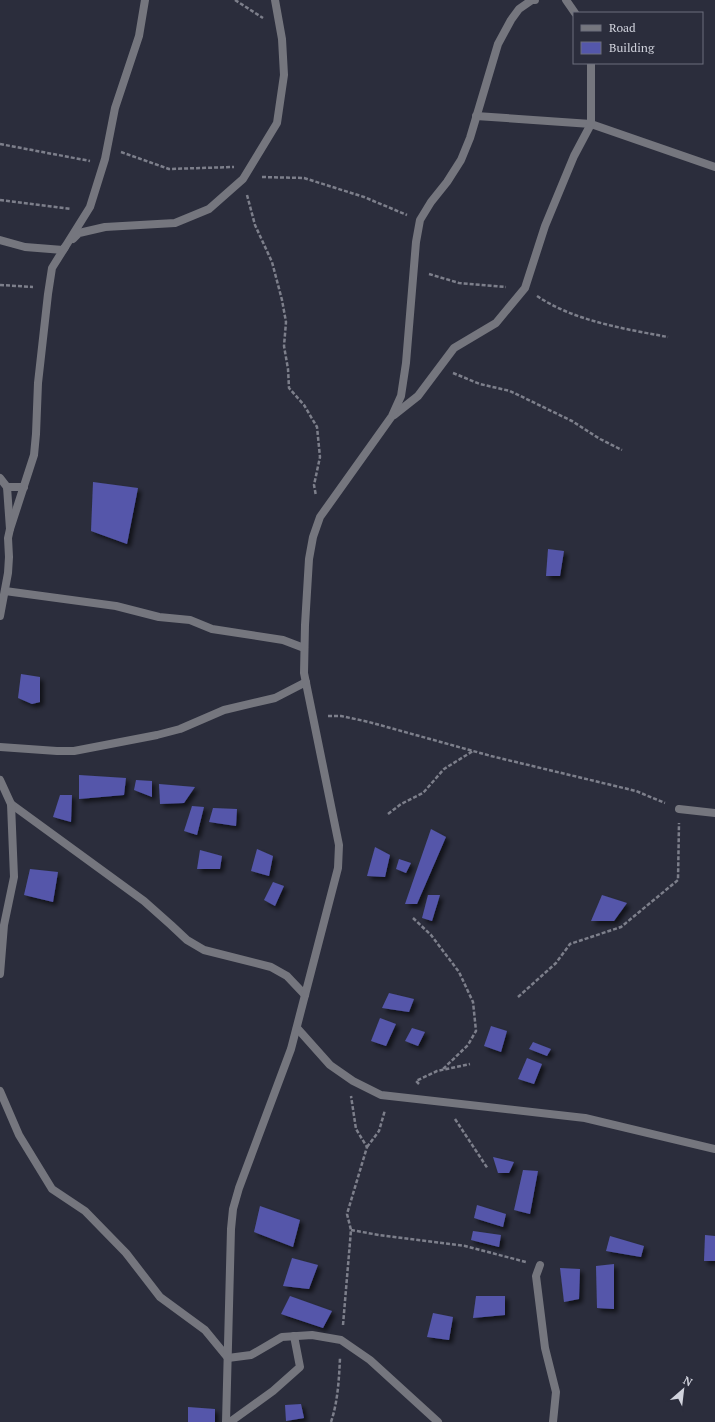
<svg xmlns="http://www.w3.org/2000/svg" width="715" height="1422" font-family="'PT Serif',serif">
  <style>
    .building { fill: #5457aa; filter: url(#shadow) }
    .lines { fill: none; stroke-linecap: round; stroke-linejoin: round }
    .path { stroke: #7d7f8b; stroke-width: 2.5; stroke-dasharray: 4 2; stroke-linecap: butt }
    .minor { stroke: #75767e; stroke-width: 8 }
  </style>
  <defs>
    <filter id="shadow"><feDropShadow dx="3.5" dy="3.5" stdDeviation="2" flood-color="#0009"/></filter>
  </defs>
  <rect width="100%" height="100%" fill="#2b2d3c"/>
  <g class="building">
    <polygon points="93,482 138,488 127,544 91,531"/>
    <polygon points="548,549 564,551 560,576 546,576"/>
    <polygon points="21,674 40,677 40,702 32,704 18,698"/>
    <polygon points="79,775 126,778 124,795 79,799"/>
    <polygon points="136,780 152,781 152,797 134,790"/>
    <polygon points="159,784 195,787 184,803 160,804"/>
    <polygon points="60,795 72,795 71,822 53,817"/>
    <polygon points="192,806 204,807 197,835 184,831"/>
    <polygon points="213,808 237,809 236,826 209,822"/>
    <polygon points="431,829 446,837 417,904 405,904"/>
    <polygon points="375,847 390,855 385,877 367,876"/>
    <polygon points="257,849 273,856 269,876 251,871"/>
    <polygon points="200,850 222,856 220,869 197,869"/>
    <polygon points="399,859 411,863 406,873 396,869"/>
    <polygon points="30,869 58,872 53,902 24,895"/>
    <polygon points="273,882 284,886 275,906 264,900"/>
    <polygon points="428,895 440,895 432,921 422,918"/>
    <polygon points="602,895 627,903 614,921 591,921"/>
    <polygon points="389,993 414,999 409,1012 382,1008"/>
    <polygon points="380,1018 396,1024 386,1046 371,1041"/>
    <polygon points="491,1026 507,1031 501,1052 484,1046"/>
    <polygon points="412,1028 425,1032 418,1046 405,1041"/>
    <polygon points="533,1042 551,1049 547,1056 529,1049"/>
    <polygon points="527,1058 542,1064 534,1084 518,1079"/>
    <polygon points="493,1157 514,1162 509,1173 498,1173"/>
    <polygon points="523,1170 538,1171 530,1214 514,1210"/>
    <polygon points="477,1205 506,1214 503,1227 474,1218"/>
    <polygon points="260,1206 300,1220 293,1247 254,1232"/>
    <polygon points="473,1231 501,1235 499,1247 471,1240"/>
    <polygon points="705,1235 715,1236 715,1261 704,1261"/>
    <polygon points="610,1236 644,1246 641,1257 606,1251"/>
    <polygon points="292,1258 318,1265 309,1289 283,1286"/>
    <polygon points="614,1264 614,1309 597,1308 596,1266"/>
    <polygon points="560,1268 580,1269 579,1299 564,1302"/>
    <polygon points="290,1296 332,1311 323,1328 281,1314"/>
    <polygon points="476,1296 505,1296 505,1315 473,1318"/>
    <polygon points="433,1313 453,1317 449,1340 427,1337"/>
    <polygon points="301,1404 304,1418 286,1421 285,1405"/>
    <polygon points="188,1407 215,1409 215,1422 188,1422"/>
  </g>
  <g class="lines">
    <g class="path">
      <polyline points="235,0 263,18"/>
      <polyline points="0,144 90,161"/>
      <polyline points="121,152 169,169 234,167"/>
      <polyline points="262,177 304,178 364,197 407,215"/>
      <polyline points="247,195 255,225 272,262 282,300 286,322 284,346 288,369 289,388 304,405 317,427 320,457 314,485 316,496"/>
      <polyline points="0,200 71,209"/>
      <polyline points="429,274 459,283 506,287"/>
      <polyline points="0,285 33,287"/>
      <path d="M537 296C574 321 625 329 668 337"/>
      <polyline points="453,373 480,384 510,391 572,421 600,439 622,450"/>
      <polyline points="328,716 341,716 369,722 491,756 636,791 665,803"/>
      <polyline points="388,814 401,804 423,793 444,769 473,751"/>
      <polyline points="413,918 431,935 459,972 473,1002 476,1031 468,1045 442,1070"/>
      <polyline points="518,997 556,963 570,944 621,927 678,880 679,823"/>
      <polyline points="419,1084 416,1081 437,1071 470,1064"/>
      <polyline points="455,1119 488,1169"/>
      <polyline points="367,1147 379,1131 385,1110"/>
      <polyline points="351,1230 379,1235 465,1246 526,1262"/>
      <polyline points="343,1325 351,1230 347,1214 367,1147 356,1129 351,1096"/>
      <path d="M331 1422C338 1401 339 1379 340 1358"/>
    </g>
    <g class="minor">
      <polyline points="566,0 575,13"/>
      <polyline points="476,116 591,124 715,167"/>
      <polyline points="73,239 79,233 105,227 175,223 209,209 243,179 277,123 284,75 282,39 275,0"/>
      <polyline points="0,240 25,247 63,250 65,247"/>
      <polyline points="394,415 418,396 454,348 496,323 525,288 545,226 574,156 591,124 591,63"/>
      <polyline points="0,478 7,487 10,529 8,538 9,557 8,573 0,616"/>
      <polyline points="7,487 24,487"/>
      <polyline points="10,529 34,455 36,434 38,383 48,294 52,268 90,207 105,159 115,108 139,36 145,0"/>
      <polyline points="5,591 116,606 159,617 190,620 212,629 283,640 304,648"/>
      <polyline points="0,747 57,751 74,751 157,735 180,729 224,710 275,698 306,682"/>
      <polyline points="0,780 11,804 144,901 171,925 187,940 204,950 271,967 287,976 305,995"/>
      <polyline points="679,809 715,813"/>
      <polyline points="0,974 4,925 14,877 11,804"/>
      <polyline points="297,1028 330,1065 353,1081 381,1095 585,1118 715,1149"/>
      <polyline points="0,1091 19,1135 52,1189 85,1211 126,1253 160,1297 205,1330 228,1358 251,1355 282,1337 312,1335 341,1340 370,1360 438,1422"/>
      <polyline points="540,1265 536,1276 545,1348 556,1392 553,1422"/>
      <polyline points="226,1422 231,1229 233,1209 239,1188 291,1049 338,868 339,845 304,673 305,625 309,559 313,537 320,517 392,416 401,396 406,363 416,242 420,220 431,202 447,182 461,160 470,138 498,44 511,20 519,9 532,0 535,0"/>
      <polyline points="230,1422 273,1391 300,1367 294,1336"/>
    </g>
  </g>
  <rect x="573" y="12" width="130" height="52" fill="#2b2d3c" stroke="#6d6f7c"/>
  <rect x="581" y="25" width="20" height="6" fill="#75767e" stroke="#6d6f7c"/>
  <text x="609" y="32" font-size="12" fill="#d1d3dd">Road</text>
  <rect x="581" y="42" width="20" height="12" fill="#5457aa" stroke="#6d6f7c"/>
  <text x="609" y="52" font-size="12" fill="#d1d3dd">Building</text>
  <g transform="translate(683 1390) rotate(28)" stroke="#2b2d3c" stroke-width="3" paint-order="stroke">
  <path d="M0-3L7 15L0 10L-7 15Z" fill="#d1d3dd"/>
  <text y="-6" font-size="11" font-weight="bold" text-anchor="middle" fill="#d1d3dd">N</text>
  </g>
</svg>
